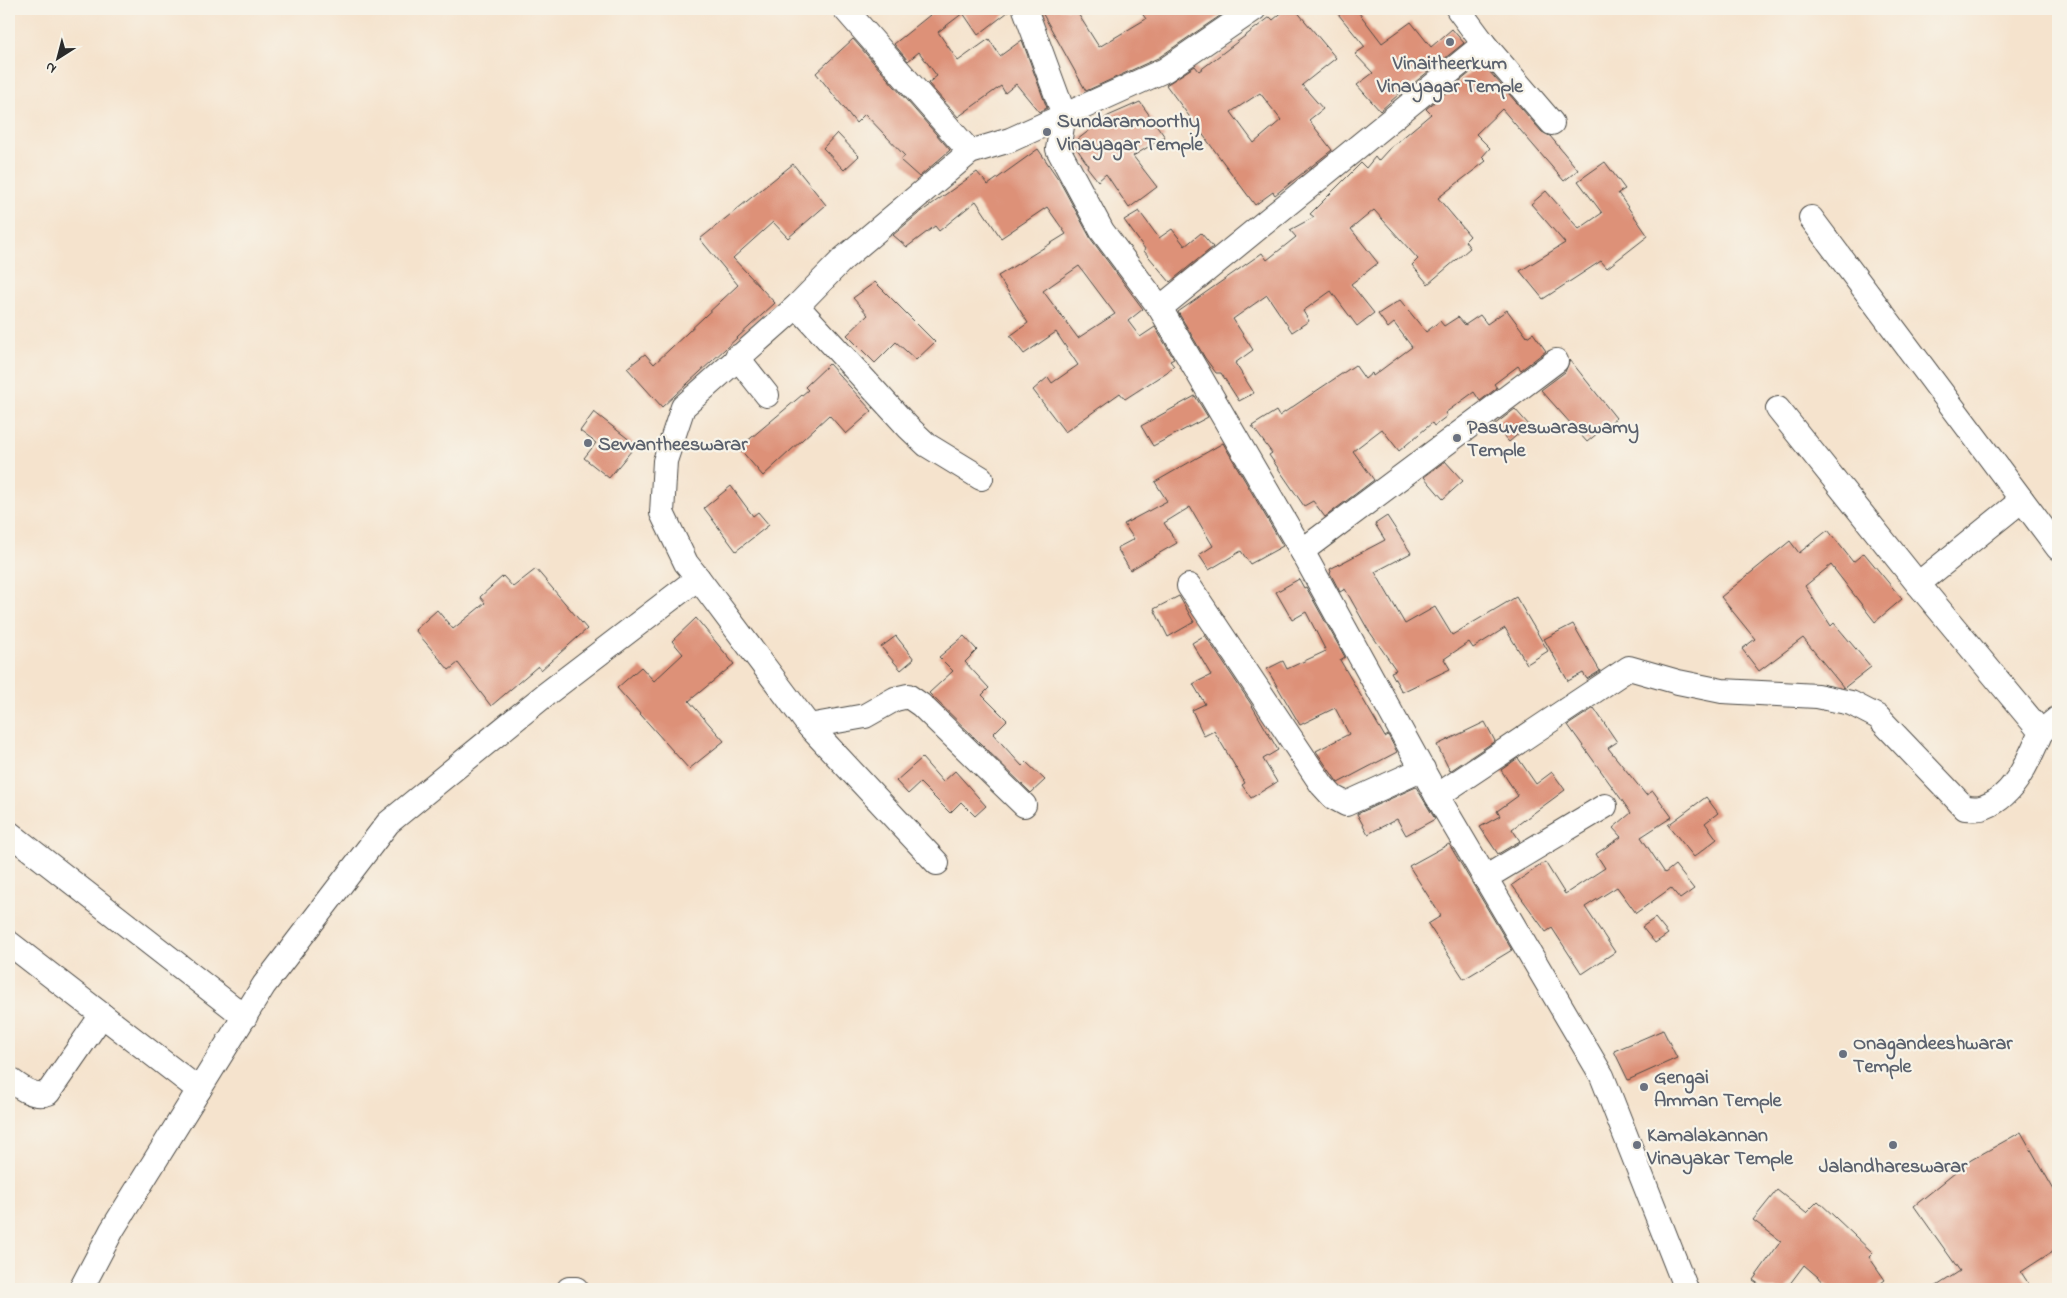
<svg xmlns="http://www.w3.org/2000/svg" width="2067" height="1298" font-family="'Indie Flower',sans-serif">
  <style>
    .building { fill: #dd9178; fill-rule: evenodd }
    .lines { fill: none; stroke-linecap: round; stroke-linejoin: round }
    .minor-casing { stroke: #494743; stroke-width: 26 }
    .minor { stroke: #fff; stroke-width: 24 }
    .worship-dot { fill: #6b7280; stroke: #f7f3e8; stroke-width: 2 }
    .labels { text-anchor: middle; stroke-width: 4.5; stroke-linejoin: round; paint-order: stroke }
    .worship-label { font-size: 20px; font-weight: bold; fill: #5b616d; stroke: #f7f3e8; text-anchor: start }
  </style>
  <rect width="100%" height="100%" fill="#f7f3e8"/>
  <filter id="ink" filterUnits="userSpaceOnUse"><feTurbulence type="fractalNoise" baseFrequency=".02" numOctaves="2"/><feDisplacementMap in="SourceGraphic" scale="10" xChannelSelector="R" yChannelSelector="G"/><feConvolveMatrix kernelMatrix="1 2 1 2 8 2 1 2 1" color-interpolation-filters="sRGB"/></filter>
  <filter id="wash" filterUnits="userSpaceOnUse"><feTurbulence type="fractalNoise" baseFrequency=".0096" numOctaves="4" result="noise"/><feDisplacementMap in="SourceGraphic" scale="20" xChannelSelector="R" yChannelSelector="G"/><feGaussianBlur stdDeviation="1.12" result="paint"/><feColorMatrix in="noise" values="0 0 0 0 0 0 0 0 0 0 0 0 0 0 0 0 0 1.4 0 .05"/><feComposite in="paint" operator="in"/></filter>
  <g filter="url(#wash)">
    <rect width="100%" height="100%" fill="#f5e3cd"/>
    <g id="blocks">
      <g class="building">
        <polygon points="924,9 1012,9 978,35 963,13 938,32 958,61 989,39 1000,56 1022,40 1047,108 1039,112 1016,84 1005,93 1001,86 958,117 928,83 937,76 919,52 908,61 894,44 930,15"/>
        <polygon points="1040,9 1075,9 1099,47 1146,19 1139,9 1230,9 1158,58 1086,91"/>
        <path d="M1286 9H1295L1336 58 1302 85 1323 109 1309 120 1332 150 1275 195 1273 192 1255 205 1166 85 1195 66 1199 71 1270 17 1273 20ZM1260 93 1281 120 1254 143 1231 112Z"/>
        <polygon points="1334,9 1356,9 1382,43 1411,22 1431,47 1452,29 1464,43 1409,87 1408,86 1380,111 1357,85 1373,73 1355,54 1365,47"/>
        <polygon points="853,39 950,150 919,177 900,160 905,156 865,114 856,123 816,73"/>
        <polygon points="1482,63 1542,132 1550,136 1578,170 1564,181 1502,109 1476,134 1490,148 1482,157 1486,161 1438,198 1470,236 1465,241 1470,248 1428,284 1412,265 1418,259 1374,210 1351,229 1378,263 1351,284 1374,313 1357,326 1331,291 1303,311 1309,321 1292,332 1267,295 1233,319 1253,350 1235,363 1254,393 1239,401 1221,373 1216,373 1205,358 1178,312 1262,253 1267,260 1296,237 1290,230 1314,217 1310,214 1361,163 1366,168 1375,157 1378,161 1388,150 1431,114 1426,109"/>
        <polygon points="1140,102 1165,137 1133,156 1157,187 1129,208 1106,174 1098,181 1087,167 1088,165 1073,143 1108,116"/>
        <polygon points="837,133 859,156 844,170 823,148"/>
        <path d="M1038 149 1059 180 1091 239 1143 309 1128 321 1140 337 1155 327 1174 359 1170 361 1174 366 1167 372 1125 399 1120 393 1065 432 1033 390 1048 377 1052 383 1078 365 1056 332 1024 354 1010 336 1028 323 998 276 1066 234 1047 207 1001 238 976 201 939 231 935 226 907 247 893 235 918 214 977 172 988 185ZM1079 266 1115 314 1078 338 1043 291Z"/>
        <polygon points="1605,162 1625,189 1618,193 1648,236 1607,268 1601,261 1543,299 1520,271 1565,243 1531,204 1546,191 1579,229 1602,213 1578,181"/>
        <polygon points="793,164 826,205 788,238 773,222 733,258 775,303 662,407 627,368 645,354 654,364 738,285 700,239"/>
        <polygon points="1139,211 1159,238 1172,229 1185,246 1201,233 1213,247 1170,282 1144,251 1145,249 1124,220"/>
        <polygon points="875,282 935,342 916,360 896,342 875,363 847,335 868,315 853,298"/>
        <polygon points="1400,300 1426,332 1440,321 1444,326 1458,317 1465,325 1480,315 1487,324 1507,310 1527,337 1533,333 1546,351 1521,370 1518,366 1494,384 1497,388 1480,401 1474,392 1445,413 1447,416 1434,426 1432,423 1399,451 1382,429 1353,451 1374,480 1325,517 1313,501 1304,506 1269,455 1272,453 1252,426 1276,411 1279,416 1355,365 1365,379 1372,373 1373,376 1412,347 1394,323 1388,328 1378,314"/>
        <polygon points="1570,360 1616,418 1587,442 1541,390 1565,372"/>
        <polygon points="829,364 872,411 846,434 829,415 763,476 739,448 808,390 805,387"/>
        <polygon points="1195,396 1208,417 1153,446 1141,426"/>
        <polygon points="1515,409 1529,425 1509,442 1494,425"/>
        <polygon points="594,412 636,445 609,478 584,458 596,443 580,431"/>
        <polygon points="1223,443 1283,546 1250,564 1241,551 1209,570 1199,555 1213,546 1190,507 1164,523 1177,543 1130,570 1117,548 1134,539 1124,524 1167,501 1155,482"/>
        <polygon points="1445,461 1463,481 1443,499 1424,477"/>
        <polygon points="731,486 753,516 758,512 769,525 736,551 704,508"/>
        <polygon points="1387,516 1411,553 1375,572 1405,624 1435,607 1452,635 1516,597 1548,651 1527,664 1505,628 1473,648 1469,642 1444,659 1450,669 1402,692 1391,672 1396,670 1367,628 1345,589 1340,592 1330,573 1331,572 1330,569 1385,540 1375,524"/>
        <polygon points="1828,530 1853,562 1864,553 1902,599 1875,622 1831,565 1805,586 1831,626 1834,623 1871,667 1844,688 1803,638 1759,671 1742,649 1755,639 1721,597 1790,541 1799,553"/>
        <polygon points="536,569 587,629 541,670 538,666 491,706 458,663 449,670 415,630 437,610 453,629 485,603 480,597 503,576 513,587"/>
        <polygon points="1299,579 1304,588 1306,587 1345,657 1340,660 1385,737 1388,735 1397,752 1338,783 1316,751 1349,734 1335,708 1300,725 1267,669 1283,661 1287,669 1326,651 1306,612 1292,620 1276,592"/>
        <polygon points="1179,596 1194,622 1168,637 1154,609"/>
        <polygon points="696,618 734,664 689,701 724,741 689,769 617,688 641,667 654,681 683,654 672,641"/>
        <polygon points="1573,624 1600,671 1587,679 1583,673 1568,681 1544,639"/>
        <polygon points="1205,635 1251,704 1278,750 1263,759 1277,782 1251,798 1242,785 1245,783 1214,731 1204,736 1192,710 1205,704 1193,684 1211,675 1192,643"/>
        <polygon points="896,636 914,659 901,670 881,647"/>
        <polygon points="964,636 977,650 965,662 989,688 982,695 1007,720 993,734 1022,766 1026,762 1045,780 1031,793 929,693 953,671 939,657"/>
        <polygon points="1594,708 1617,742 1608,748 1646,795 1653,791 1672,817 1641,837 1665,873 1675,865 1694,889 1680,899 1671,888 1636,913 1617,887 1585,907 1615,952 1582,974 1552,928 1546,932 1512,885 1545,862 1565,894 1605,868 1596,854 1621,837 1613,828 1631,813 1568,725"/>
        <polygon points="1485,722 1495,741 1450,771 1437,745"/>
        <polygon points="922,758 943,782 955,771 986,806 975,816 961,802 950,813 920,783 908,794 896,781"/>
        <polygon points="1518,758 1536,784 1552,772 1565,790 1512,829 1520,841 1498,854 1480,827 1500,816 1497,811 1518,796 1501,770"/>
        <polygon points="1416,787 1435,819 1406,835 1397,819 1368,834 1357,814"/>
        <polygon points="1706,797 1718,813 1705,823 1717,839 1694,857 1668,825"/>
        <polygon points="1449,844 1512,950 1464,979 1428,924 1441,916 1409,866"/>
        <polygon points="1655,918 1668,934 1655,943 1642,927"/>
        <polygon points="1663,1030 1677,1058 1628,1080 1614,1051"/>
        <polygon points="2021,1132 2058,1197 2058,1248 2021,1272 2032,1289 1932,1289 1960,1271 1914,1206 1971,1160"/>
        <polygon points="1777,1190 1806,1213 1818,1201 1873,1253 1869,1257 1885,1280 1873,1289 1832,1289 1804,1265 1786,1289 1766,1289 1753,1280 1781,1241 1753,1220"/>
      </g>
    </g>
  </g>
  <g filter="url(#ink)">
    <use href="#blocks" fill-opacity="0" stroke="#494743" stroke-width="1"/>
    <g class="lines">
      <g class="minor-casing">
        <g id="minor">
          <polyline points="845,9 970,152"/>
          <polyline points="1025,9 1064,115 1058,149 1102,231 1160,308 1302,551 1437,796 1602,1076 1686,1289"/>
          <polyline points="1458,9 1484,44 1552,123"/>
          <polyline points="1811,218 2058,548"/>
          <polyline points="797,306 908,427 927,445 981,478"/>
          <polyline points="1160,308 1484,44"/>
          <polyline points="737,357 767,395"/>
          <polyline points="1302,551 1556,361"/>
          <polyline points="698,578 809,726 865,716 895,699 908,696 921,705 1024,805"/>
          <polyline points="1918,584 2022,500"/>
          <polyline points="1189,586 1322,785 1333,797 1346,804 1423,769"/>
          <polyline points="809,726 937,863"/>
          <polyline points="2041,732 2058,718"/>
          <path d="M1437 796 1629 668 1678 682 1722 691 1817 696 1851 703 1878 717 1965 808C1970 808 1977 809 1981 808 2014 799 2029 759 2041 732L1918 584 1778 409"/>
          <polyline points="9,833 245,1017"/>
          <polyline points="1485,878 1605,806"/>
          <polyline points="9,943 199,1090"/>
          <path d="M9 1079C20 1087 33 1098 48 1093L102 1015"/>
          <polyline points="81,1289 112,1230 264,985 388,823 545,695 698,578 686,563 662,513 665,461 683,407 797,306 843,259 970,152 1010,140 1165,70 1254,9"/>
          <polyline points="569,1289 576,1289"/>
        </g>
      </g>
      <use href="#minor" class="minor"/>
    </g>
  </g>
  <g class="worship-dot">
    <circle cx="1450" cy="42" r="5"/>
    <circle cx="1047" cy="132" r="5"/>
    <circle cx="1457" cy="438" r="5"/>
    <circle cx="588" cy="443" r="5"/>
    <circle cx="1843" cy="1054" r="5"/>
    <circle cx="1644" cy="1087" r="5"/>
    <circle cx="1637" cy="1145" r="5"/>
    <circle cx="1893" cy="1145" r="5"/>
  </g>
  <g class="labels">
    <g class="worship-label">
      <text x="1450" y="69" text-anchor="middle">Vinaitheerkum<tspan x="1450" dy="23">Vinayagar Temple</tspan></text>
      <text x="1057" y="127">Sundaramoorthy<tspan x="1057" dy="23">Vinayagar Temple</tspan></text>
      <text x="1467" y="433">Pasuveswaraswamy<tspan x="1467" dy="23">Temple</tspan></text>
      <text x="598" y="450">Sevvantheeswarar</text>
      <text x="1853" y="1049">Onagandeeshwarar<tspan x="1853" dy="23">Temple</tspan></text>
      <text x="1654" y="1083">Gengai<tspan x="1654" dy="23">Amman Temple</tspan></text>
      <text x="1647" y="1141">Kamalakannan<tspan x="1647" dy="23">Vinayakar Temple</tspan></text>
      <text x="1893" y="1172" text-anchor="middle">Jalandhareswarar</text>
    </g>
  </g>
  <rect width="2067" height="1298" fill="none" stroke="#f7f3e8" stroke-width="30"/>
  <g transform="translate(58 58) rotate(216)" stroke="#f7f3e8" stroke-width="4" paint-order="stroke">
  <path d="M0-4L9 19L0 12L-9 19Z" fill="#2b2b2b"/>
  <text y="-8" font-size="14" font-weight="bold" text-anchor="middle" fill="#2b2b2b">N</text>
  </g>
</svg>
